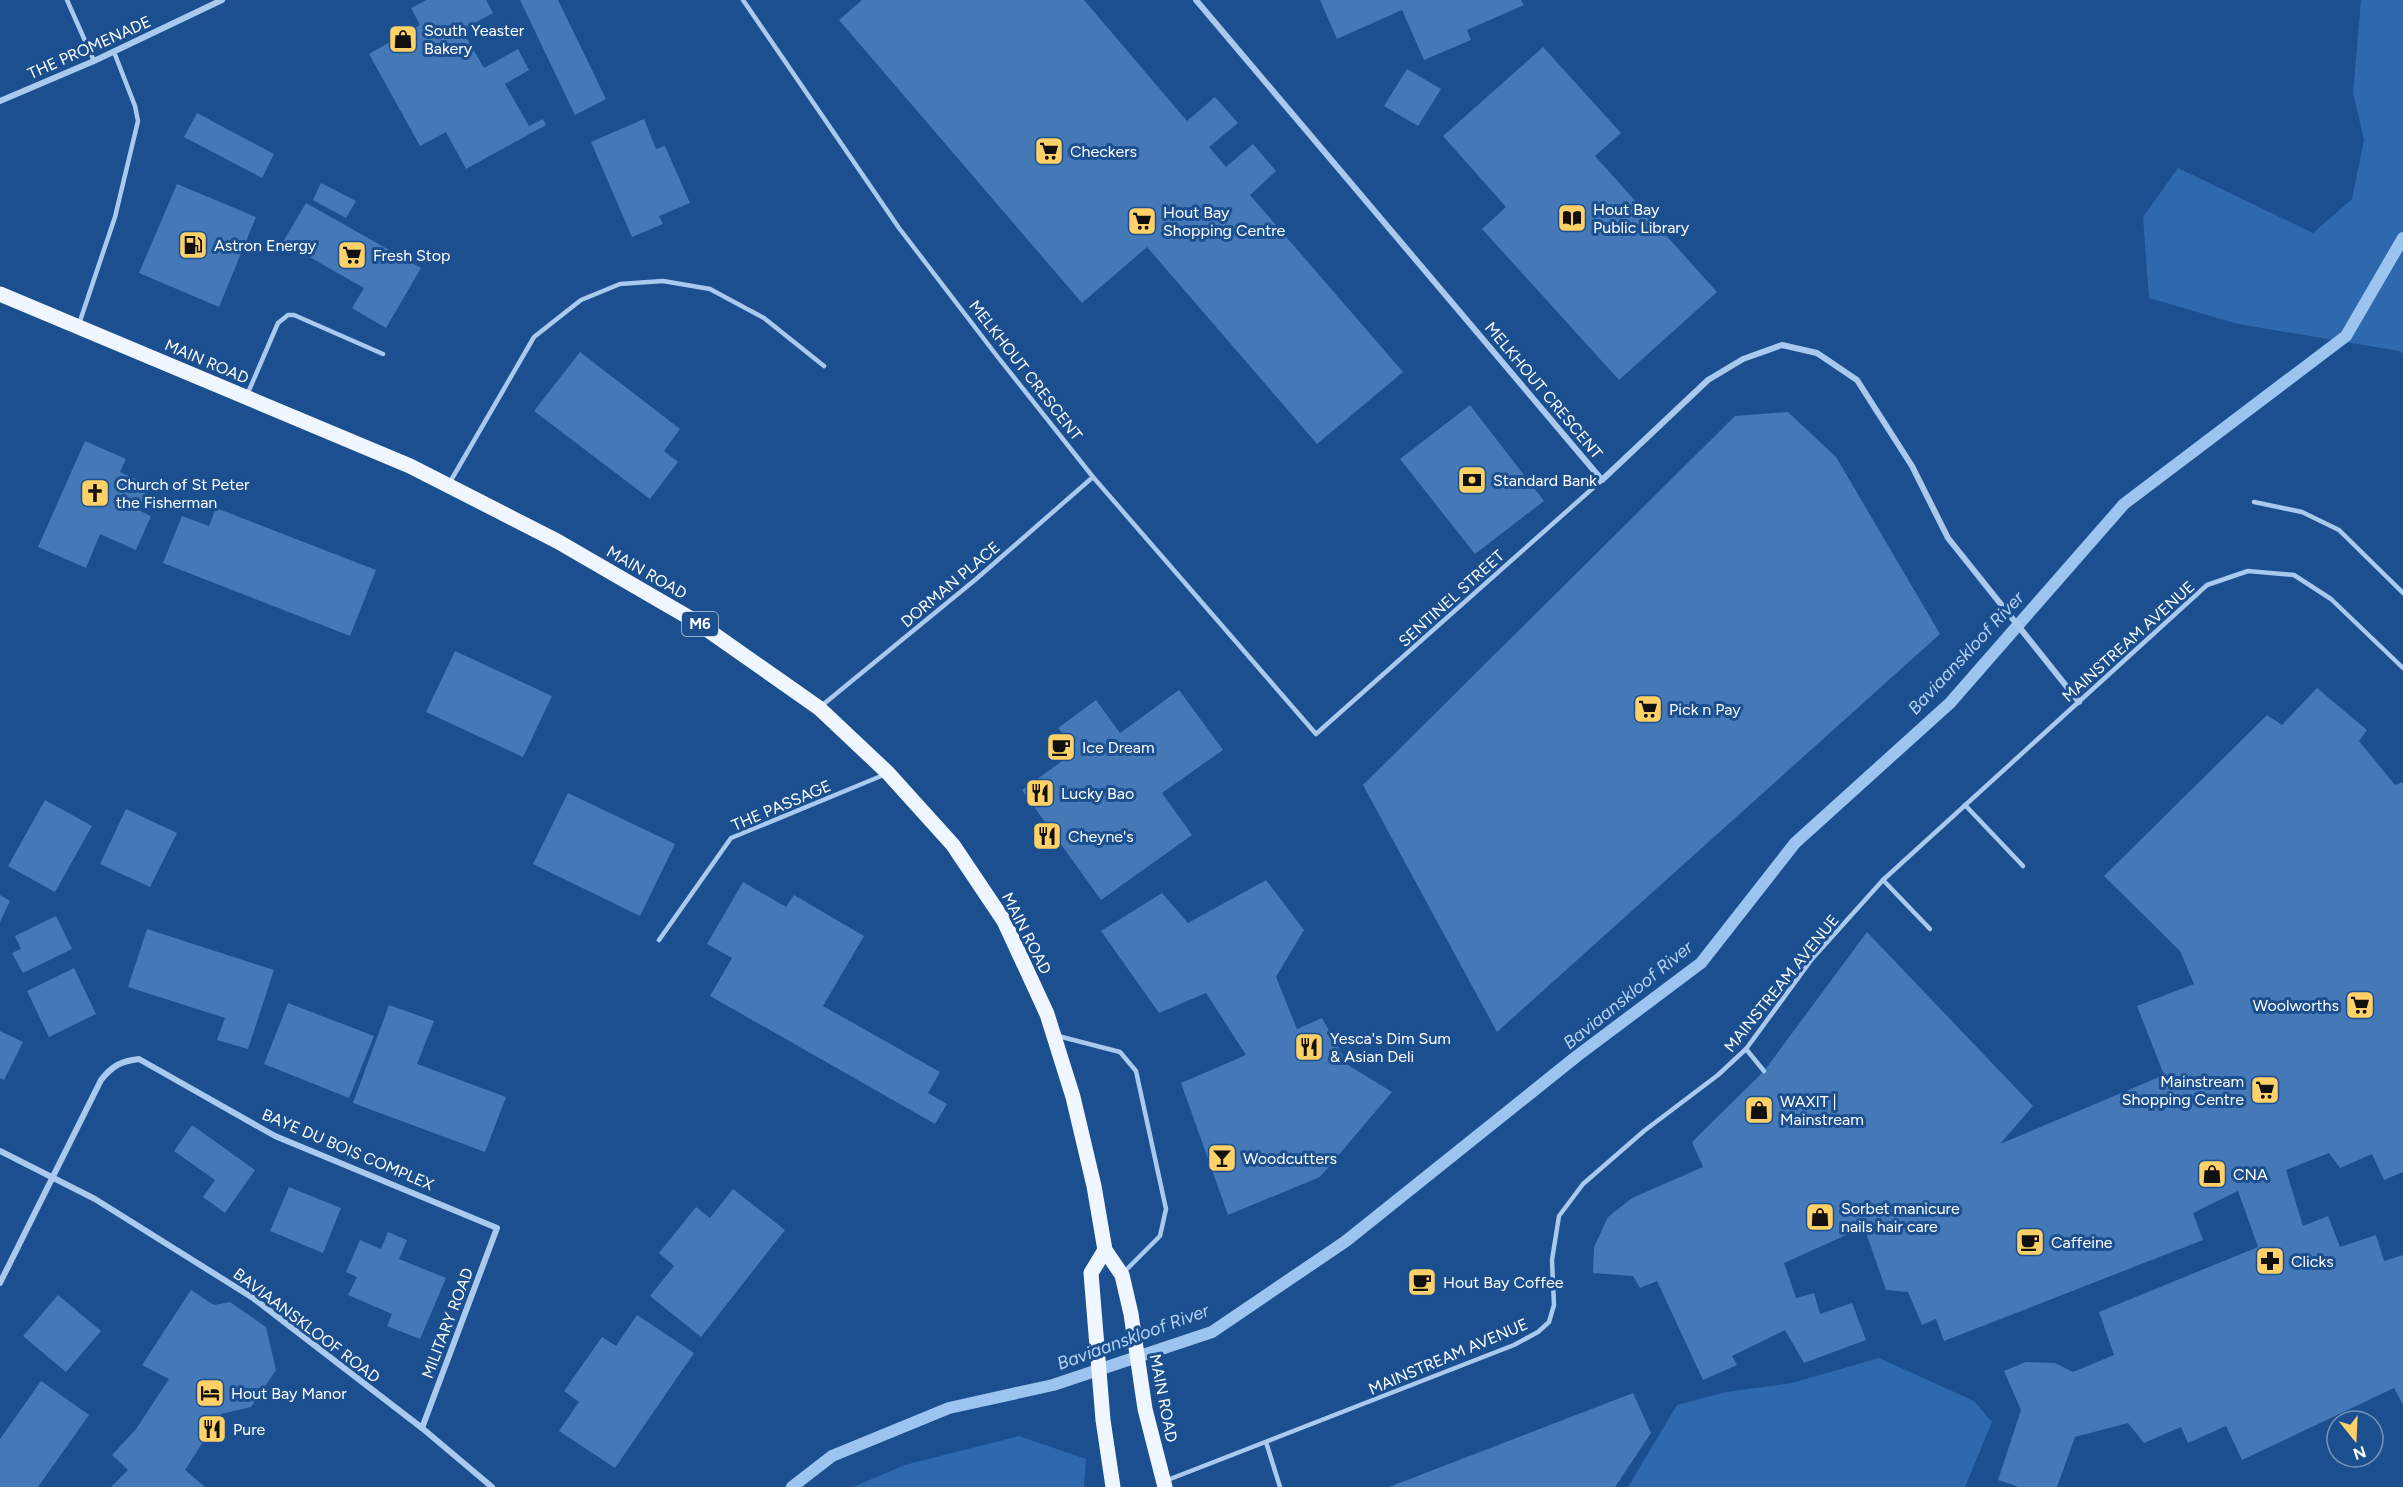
<svg xmlns="http://www.w3.org/2000/svg" width="2403" height="1487" font-family="Figtree,sans-serif">
  <style>
    .green { fill: #2e69ad }
    .lines { fill: none; stroke-linecap: round; stroke-linejoin: round }
    .stream { stroke: #9cc4f0; stroke-width: 12 }
    .building { fill: #4478b7 }
    .lane { stroke: #a9c9ee; stroke-width: 4.5 }
    .street { stroke: #a9c9ee; stroke-width: 6 }
    .primary { stroke: #f0f6ff; stroke-width: 15 }
    .labels { text-anchor: middle; stroke-width: 6; stroke-linejoin: round; paint-order: stroke }
    .shield { fill: #1b4f8f; stroke: #bbcadd; stroke-width: 1.5 }
    .shield-label { font-size: 15px; font-weight: bold; fill: #fff }
    .poi-label { font-size: 16px; fill: #fff; stroke: #1b4f8f; text-anchor: start }
    .street-label { font-size: 16px; fill: #fff; stroke: #1b4f8f }
    .water-label { font-size: 18px; font-style: italic; fill: #b5d3f5; stroke: #1b4f8f }
  </style>
  <rect width="100%" height="100%" fill="#1b4f8f"/>
  <g class="green">
    <polygon points="2361,0 2403,0 2403,354 2399,351 2238,324 2149,298 2143,217 2178,168 2313,233 2352,199 2364,140 2353,93"/>
    <polygon points="1879,1358 1974,1401 1992,1422 1965,1487 1628,1487 1677,1405 1726,1392 1792,1383"/>
    <polygon points="1019,1436 1086,1459 1084,1487 853,1487 905,1465"/>
  </g>
  <g class="lines">
    <polyline class="stream" points="792,1487 832,1456 949,1408 1053,1385 1212,1332 1346,1241 1577,1056 1701,963 1795,843 1950,703 2124,504 2346,336 2403,238"/>
  </g>
  <g class="building">
    <polygon points="426,0 486,0 493,13 462,30 484,68 518,49 529,70 505,84 529,126 543,119 546,125 466,169 446,132 420,146 369,54 420,25 411,8"/>
    <polygon points="520,0 558,0 606,99 575,115"/>
    <polygon points="862,0 1084,0 1187,121 1215,97 1238,123 1209,147 1226,167 1253,144 1276,171 1250,195 1403,372 1317,444 1147,247 1082,303 839,20"/>
    <polygon points="1320,0 1521,0 1524,5 1467,30 1471,40 1424,60 1402,10 1337,39"/>
    <polygon points="1543,47 1621,133 1595,156 1717,292 1619,380 1482,229 1506,207 1443,136"/>
    <polygon points="1407,69 1441,89 1418,126 1384,106"/>
    <polygon points="197,113 274,154 262,178 184,137"/>
    <polygon points="644,119 656,149 665,146 690,203 659,216 663,224 632,237 591,142"/>
    <polygon points="321,183 356,201 346,218 313,200"/>
    <polygon points="177,184 256,217 219,307 139,273"/>
    <polygon points="306,203 421,268 386,328 352,308 364,288 283,242"/>
    <polygon points="580,352 680,429 664,451 678,462 650,499 534,411"/>
    <polygon points="1470,405 1544,501 1475,554 1400,459"/>
    <polygon points="1788,412 1836,457 1940,634 1497,1032 1363,785 1735,416"/>
    <polygon points="85,441 126,459 120,472 149,485 138,510 151,516 136,550 100,534 86,568 38,547"/>
    <polygon points="216,508 376,570 350,636 163,563 182,516 209,526"/>
    <polygon points="455,651 552,696 523,757 426,712"/>
    <polygon points="2317,688 2367,730 2359,741 2395,785 2403,782 2403,1172 2384,1180 2372,1154 2340,1168 2329,1153 2286,1170 2303,1226 2328,1216 2340,1247 2376,1235 2384,1261 2403,1255 2403,1405 2394,1388 2242,1460 2226,1426 2188,1443 2181,1427 2144,1443 2128,1423 2075,1437 2057,1487 2019,1487 1998,1480 2021,1410 2004,1371 2026,1362 2055,1363 2073,1372 2114,1355 2099,1312 2258,1247 2238,1191 2193,1213 2203,1240 1944,1341 1936,1319 1922,1325 1908,1292 1886,1290 1864,1227 1784,1263 1796,1298 1814,1293 1820,1314 1852,1303 1866,1340 1804,1363 1785,1330 1732,1356 1737,1365 1703,1380 1657,1281 1640,1288 1633,1276 1593,1273 1594,1247 1608,1217 1632,1198 1703,1167 1692,1142 1764,1071 1867,932 2033,1106 2000,1144 2164,1075 2137,1006 2194,984 2180,951 2104,876 2267,715 2282,725"/>
    <polygon points="1179,690 1223,750 1162,793 1192,835 1101,900 1022,790 1076,751 1058,728 1096,700 1120,733"/>
    <polygon points="568,793 675,844 640,916 533,864"/>
    <polygon points="45,800 92,826 55,892 8,866"/>
    <polygon points="126,809 177,833 150,887 100,864"/>
    <polygon points="1266,880 1304,930 1276,977 1297,1029 1322,1018 1348,1065 1392,1092 1320,1177 1228,1215 1181,1083 1246,1055 1206,993 1159,1013 1101,931 1162,893 1188,923"/>
    <polygon points="743,882 786,907 794,895 864,936 823,1006 940,1072 928,1093 947,1104 935,1124 710,996 732,958 707,944"/>
    <polygon points="0,895 10,901 0,922"/>
    <polygon points="56,916 72,949 23,973 12,953 21,949 15,936"/>
    <polygon points="147,929 274,970 248,1049 217,1040 225,1018 128,987"/>
    <polygon points="74,968 96,1014 49,1037 27,991"/>
    <polygon points="288,1003 374,1036 349,1098 264,1064"/>
    <polygon points="389,1005 434,1021 417,1064 506,1097 485,1152 353,1103"/>
    <polygon points="0,1031 23,1042 4,1080 0,1078"/>
    <polygon points="192,1125 255,1170 225,1213 203,1197 215,1180 174,1151"/>
    <polygon points="289,1187 341,1208 323,1253 270,1231"/>
    <polygon points="733,1189 785,1230 701,1337 650,1296 674,1266 659,1253 696,1207 710,1218"/>
    <polygon points="388,1232 407,1240 399,1259 446,1278 420,1339 387,1326 392,1314 348,1295 357,1277 346,1272 360,1240 381,1249"/>
    <polygon points="191,1290 214,1305 230,1302 266,1327 276,1370 251,1407 221,1414 185,1470 205,1487 111,1487 128,1470 112,1455 136,1429 169,1379 142,1365"/>
    <polygon points="58,1295 101,1331 66,1372 23,1336"/>
    <polygon points="637,1315 694,1353 615,1468 559,1431 579,1402 564,1391 602,1337 616,1346"/>
    <polygon points="41,1381 89,1415 38,1487 0,1487 0,1439"/>
    <polygon points="1633,1393 1651,1433 1615,1487 1389,1487"/>
  </g>
  <g class="lines">
    <g class="lane">
      <polyline points="67,0 94,61"/>
      <polyline points="743,0 899,228 997,356 1093,477 1316,734 1602,480"/>
      <polyline points="79,324 115,217 138,121 135,106 114,52"/>
      <polyline points="247,395 278,323 288,315 294,315 383,354"/>
      <polyline points="450,482 534,337 581,300 620,284 663,281 710,289 764,318 824,366"/>
      <polyline points="2254,502 2302,512 2339,530 2403,593"/>
      <polyline points="820,707 975,580 1093,477"/>
      <polyline points="1965,805 2023,866"/>
      <polyline points="1883,880 1930,929"/>
      <polyline points="659,940 731,838 886,774"/>
      <polyline points="1058,1036 1120,1052 1136,1071 1166,1209 1160,1236 1124,1272"/>
      <polyline points="1746,1049 1764,1071"/>
      <polyline points="1266,1442 1280,1487"/>
      <polyline points="1165,1481 1514,1345 1538,1332 1549,1322 1554,1305 1552,1260 1559,1216 1583,1184 1644,1131 1718,1075 1746,1049 1812,959 1883,880 2207,585 2248,571 2294,575 2331,599 2403,668"/>
    </g>
    <g class="street">
      <polyline points="1196,0 1602,480 1708,380 1743,359 1782,345 1817,353 1857,380 1912,466 1948,538 2079,702"/>
      <polyline points="0,101 94,61 222,0"/>
      <polyline points="0,1151 95,1199 253,1298 422,1428 492,1487"/>
      <path d="M0 1283 101 1080C112 1066 121 1061 139 1059L275 1136 497 1228 422 1428"/>
    </g>
    <g class="primary">
      <polyline points="0,294 410,466 557,541 695,621 819,708 888,773 953,845 1004,921 1047,1014 1073,1097 1094,1186 1105,1250 1122,1275 1131,1314 1145,1409 1165,1487"/>
      <polyline points="1105,1250 1091,1273 1103,1420 1113,1487"/>
    </g>
  </g>
  <defs>
    <g id="shop-square" transform="scale(1.5)"><rect x="-9" y="-9" width="18" height="18" rx="4" fill="#ffd166" stroke="#1b4f8f"/><path d="M-5-2.5h2.3a2.7 3.5 0 0 1 5.4 0H5L5.5 6h-11ZM-1.5-2.5h3a1.5 2.3 0 0 0-3 0Z" fill="#111"/></g>
    <g id="supermarket-square" transform="scale(1.5)"><rect x="-9" y="-9" width="18" height="18" rx="4" fill="#ffd166" stroke="#1b4f8f"/><path d="M-6-5.5h2.5l.6 2H6L4.5 2H-2.5L-4.4-4H-6ZM-1.5 3.2a1.3 1.3 0 1 0 .1 0ZM3 3.2a1.3 1.3 0 1 0 .1 0Z" fill="#111"/></g>
    <g id="library-square" transform="scale(1.5)"><rect x="-9" y="-9" width="18" height="18" rx="4" fill="#ffd166" stroke="#1b4f8f"/><path d="M-6-4Q-3-5.5-.7-3.5V5Q-3 3-6 4ZM6-4Q3-5.5 .7-3.5V5Q3 3 6 4Z" fill="#111"/></g>
    <g id="fuel-square" transform="scale(1.5)"><rect x="-9" y="-9" width="18" height="18" rx="4" fill="#ffd166" stroke="#1b4f8f"/><path d="M-5.5-6h7V0h2V4h1.3V-2.5L3-4.5l.8-.8L6-3V5H2.5V1h-1V6h-7ZM-4.2-4.7v3.2H.2V-4.7Z" fill="#111"/></g>
    <g id="bank-square" transform="scale(1.5)"><rect x="-9" y="-9" width="18" height="18" rx="4" fill="#ffd166" stroke="#1b4f8f"/><path d="M-6-4H6V4H-6ZM0-2.3a2.3 2.3 0 1 0 0 4.6a2.3 2.3 0 1 0 0-4.6Z" fill="#111"/></g>
    <g id="church-square" transform="scale(1.5)"><rect x="-9" y="-9" width="18" height="18" rx="4" fill="#ffd166" stroke="#1b4f8f"/><path d="M-1.2-6h2.4v3.5h3.3v2.4h-3.3V6h-2.4V-.1h-3.3v-2.4h3.3Z" fill="#111"/></g>
    <g id="cafe-square" transform="scale(1.5)"><rect x="-9" y="-9" width="18" height="18" rx="4" fill="#ffd166" stroke="#1b4f8f"/><path d="M-5.5-4.5H6V0H3Q3 3.5 0 3.5H-2.5Q-5.5 3.5-5.5 0ZM3-3.2v2h1.7v-2ZM-6 4.5H4V6H-6Z" fill="#111"/></g>
    <g id="restaurant-square" transform="scale(1.5)"><rect x="-9" y="-9" width="18" height="18" rx="4" fill="#ffd166" stroke="#1b4f8f"/><path d="M-5-6h1v4h1v-4h1v4h1v-4h1v5L-1.5 .5V6h-2V.5L-5-1ZM5-6V6H3V1.5H1.5Q1.5-4 5-6Z" fill="#111"/></g>
    <g id="bar-square" transform="scale(1.5)"><rect x="-9" y="-9" width="18" height="18" rx="4" fill="#ffd166" stroke="#1b4f8f"/><path d="M-6-5H6L.8 .8V4.5H3.5V6h-7V4.5H-.8V.8Z" fill="#111"/></g>
    <g id="pharmacy-square" transform="scale(1.5)"><rect x="-9" y="-9" width="18" height="18" rx="4" fill="#ffd166" stroke="#1b4f8f"/><path d="M-2-6h4v4h4v4h-4v4h-4v-4h-4v-4h4Z" fill="#111"/></g>
    <g id="hotel-square" transform="scale(1.5)"><rect x="-9" y="-9" width="18" height="18" rx="4" fill="#ffd166" stroke="#1b4f8f"/><path d="M-6-4.5h1.5V1H6V5H4.5V3h-9V5H-6ZM-4 0a1.8 1.8 0 1 1 3.6 0ZM.5 0V-2.5h3Q6-2.5 6 0Z" fill="#111"/></g>
  </defs>
  <g fill-rule="evenodd">
    <use href="#shop-square" x="403" y="39"/>
    <use href="#supermarket-square" x="1049" y="151"/>
    <use href="#library-square" x="1572" y="218"/>
    <use href="#supermarket-square" x="1142" y="221"/>
    <use href="#fuel-square" x="193" y="245"/>
    <use href="#supermarket-square" x="352" y="255"/>
    <use href="#bank-square" x="1472" y="480"/>
    <use href="#church-square" x="95" y="493"/>
    <use href="#supermarket-square" x="1648" y="709"/>
    <use href="#cafe-square" x="1061" y="747"/>
    <use href="#restaurant-square" x="1040" y="793"/>
    <use href="#restaurant-square" x="1047" y="836"/>
    <use href="#supermarket-square" x="2360" y="1005"/>
    <use href="#restaurant-square" x="1309" y="1047"/>
    <use href="#supermarket-square" x="2265" y="1090"/>
    <use href="#shop-square" x="1759" y="1110"/>
    <use href="#bar-square" x="1222" y="1158"/>
    <use href="#shop-square" x="2212" y="1174"/>
    <use href="#shop-square" x="1820" y="1217"/>
    <use href="#cafe-square" x="2030" y="1242"/>
    <use href="#pharmacy-square" x="2270" y="1261"/>
    <use href="#cafe-square" x="1422" y="1282"/>
    <use href="#hotel-square" x="210" y="1393"/>
    <use href="#restaurant-square" x="212" y="1429"/>
  </g>
  <g class="labels">
    <rect class="shield" x="682" y="612" width="36" height="24" rx="4.5"/>
    <g class="shield-label">
      <text x="700" y="629">M6</text>
    </g>
    <g class="poi-label">
      <text x="424" y="36">South Yeaster<tspan x="424" dy="18">Bakery</tspan></text>
      <text x="1070" y="157">Checkers</text>
      <text x="1593" y="215">Hout Bay<tspan x="1593" dy="18">Public Library</tspan></text>
      <text x="1163" y="218">Hout Bay<tspan x="1163" dy="18">Shopping Centre</tspan></text>
      <text x="214" y="251">Astron Energy</text>
      <text x="373" y="261">Fresh Stop</text>
      <text x="1493" y="486">Standard Bank</text>
      <text x="116" y="490">Church of St Peter<tspan x="116" dy="18">the Fisherman</tspan></text>
      <text x="1669" y="715">Pick n Pay</text>
      <text x="1082" y="753">Ice Dream</text>
      <text x="1061" y="799">Lucky Bao</text>
      <text x="1068" y="842">Cheyne's</text>
      <text x="2339" y="1011" text-anchor="end">Woolworths</text>
      <text x="1330" y="1044">Yesca's Dim Sum<tspan x="1330" dy="18">&amp; Asian Deli</tspan></text>
      <text x="2244" y="1087" text-anchor="end">Mainstream<tspan x="2244" dy="18">Shopping Centre</tspan></text>
      <text x="1780" y="1107">WAXIT |<tspan x="1780" dy="18">Mainstream</tspan></text>
      <text x="1243" y="1164">Woodcutters</text>
      <text x="2233" y="1180">CNA</text>
      <text x="1841" y="1214">Sorbet manicure<tspan x="1841" dy="18">nails hair care</tspan></text>
      <text x="2051" y="1248">Caffeine</text>
      <text x="2291" y="1267">Clicks</text>
      <text x="1443" y="1288">Hout Bay Coffee</text>
      <text x="231" y="1399">Hout Bay Manor</text>
      <text x="233" y="1435">Pure</text>
    </g>
    <g class="street-label">
      <text transform="translate(89 47) rotate(-24)" y="6">THE PROMENADE</text>
      <text transform="translate(207 361) rotate(23)" y="6">MAIN ROAD</text>
      <text transform="translate(1026 370) rotate(52)" y="6">MELKHOUT CRESCENT</text>
      <text transform="translate(1544 390) rotate(50)" y="6">MELKHOUT CRESCENT</text>
      <text transform="translate(647 572) rotate(30)" y="6">MAIN ROAD</text>
      <text transform="translate(950 584) rotate(-40)" y="6">DORMAN PLACE</text>
      <text transform="translate(1451 598) rotate(-42)" y="6">SENTINEL STREET</text>
      <text transform="translate(2128 641) rotate(-42)" y="6">MAINSTREAM AVENUE</text>
      <text transform="translate(781 805) rotate(-23)" y="6">THE PASSAGE</text>
      <text transform="translate(1027 933) rotate(63)" y="6">MAIN ROAD</text>
      <text transform="translate(1781 983) rotate(-51)" y="6">MAINSTREAM AVENUE</text>
      <text transform="translate(348 1149) rotate(23)" y="6">BAYE DU BOIS COMPLEX</text>
      <text transform="translate(447 1323) rotate(-69)" y="6">MILITARY ROAD</text>
      <text transform="translate(307 1325) rotate(37)" y="6">BAVIAANSKLOOF ROAD</text>
      <text transform="translate(1448 1356) rotate(-23)" y="6">MAINSTREAM AVENUE</text>
      <text transform="translate(1164 1398) rotate(79)" y="6">MAIN ROAD</text>
    </g>
    <g class="water-label">
      <text transform="translate(1966 653) rotate(-47)" y="6">Baviaanskloof River</text>
      <text transform="translate(1628 995) rotate(-39)" y="6">Baviaanskloof River</text>
      <text transform="translate(1133 1337) rotate(-20)" y="6">Baviaanskloof River</text>
    </g>
  </g>
  <g transform="translate(2355 1439) rotate(162)"><circle r="28" fill="#1b4f8f" stroke="#7695bc" stroke-width="1.5"/>
  <path d="M0-4.5L10 22L0 15L-10 22Z" fill="#ffd166"/>
  <text y="-9" font-size="16" font-weight="bold" text-anchor="middle" fill="#ffffff">N</text>
  </g>
</svg>
